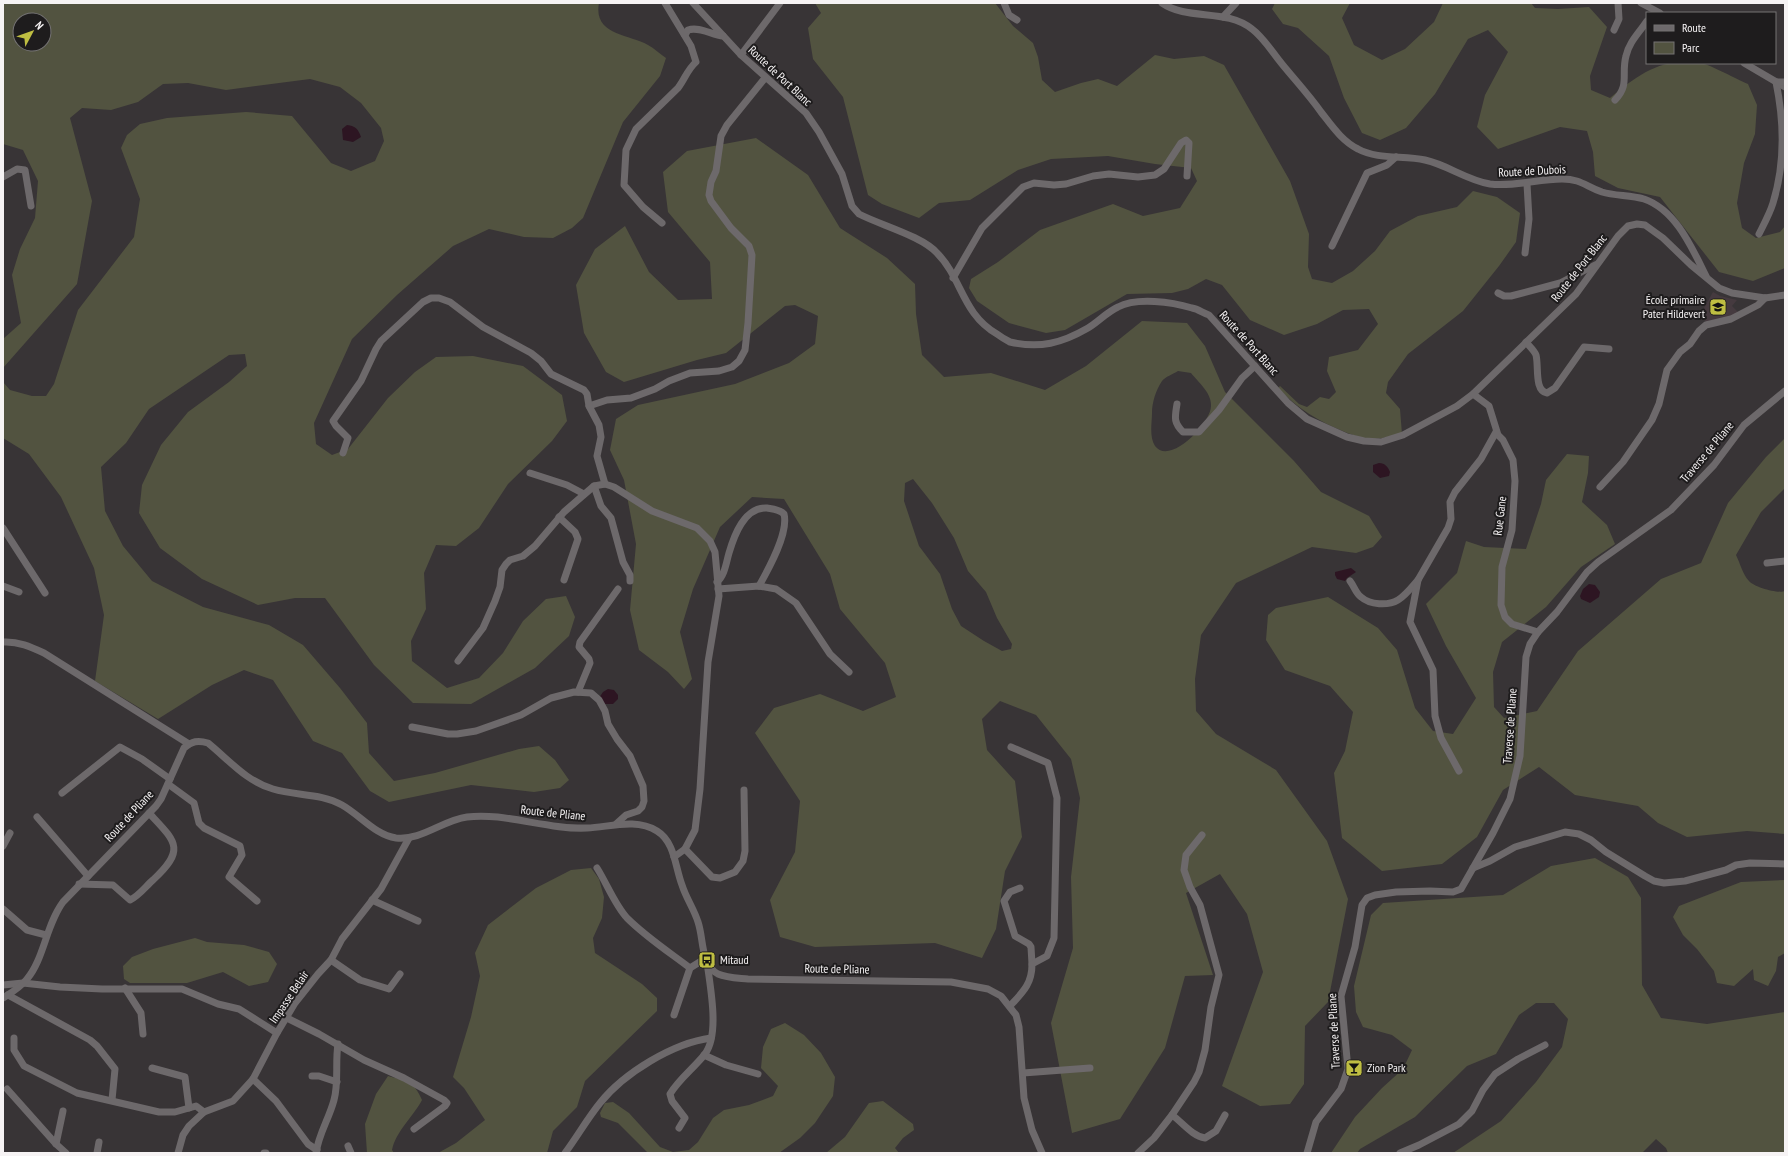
<svg xmlns="http://www.w3.org/2000/svg" width="1788" height="1156" font-family="'PT Sans Narrow',sans-serif">
  <style>
    .built { fill: #453a3f }
    .green { fill: #525340; fill-rule: evenodd }
    .water { fill: #2d1522 }
    .lines { fill: none; stroke-linecap: round; stroke-linejoin: round }
    .minor { stroke: #6d696b; stroke-width: 7 }
    .labels { text-anchor: middle; stroke-width: 4; stroke-linejoin: round; paint-order: stroke }
    .street-label { font-size: 12px; fill: #f6f3f4; stroke: #1e1c1d }
    .poi-label { font-size: 12px; fill: #f6f3f4; stroke: #1e1c1d; text-anchor: start }
  </style>
  <rect width="100%" height="100%" fill="#383436"/>
  <polygon class="built" points="1713,292 1720,296 1737,300 1732,306 1738,312 1725,320 1707,323 1700,315"/>
  <g class="green">
    <path d="M3 3H599C593 35 628 34 648 45 654 48 660 54 666 58L660 76 623 122 583 218 572 228 553 238 524 237 489 229 453 246 397 295 352 339 314 423 316 444 332 455 348 449 388 398 415 372 436 357 473 356 523 366 562 395 567 421 552 441 508 484 479 528 456 546 436 545 424 573 426 609 411 641 412 661 447 688 479 678 503 653 523 621 546 599 566 596 575 617 569 636 535 668 471 704 413 703 374 665 325 598H295L258 605 202 579 160 548 139 513 142 485 161 445 188 412 229 382 247 366 245 354 229 355 149 409 126 443 101 467 105 511 123 546 152 581 203 607 269 625 303 645 340 688 367 723 369 753 394 781 435 773 519 749 539 746 555 760 569 780 560 788 534 792 471 785 389 802 370 791 342 753 313 741 273 680 244 670 212 685 158 719 95 681 104 615 94 568 61 497 29 454 3 438V382L10 390 32 396H46L54 384 78 310 134 237 140 199 121 148 127 135 140 124 167 118 246 112 292 116 331 163 351 171 375 161 384 141 381 128 361 103 340 87 310 79 226 90 188 83 163 84 138 102 111 110 82 108 70 118 92 201 77 284 3 368V339L21 323 12 275 20 249 35 218 38 181 23 150 3 144ZM20 20H44V44H20Z"/>
    <path d="M815 3H995L1013 26 1033 43 1038 57 1042 80 1055 92 1081 83 1098 79 1117 86 1155 55 1174 59 1204 56 1224 65 1290 181 1309 234 1308 267 1312 279 1332 283 1353 271 1375 251 1390 231 1418 216 1457 207 1473 191 1497 197 1520 213 1516 242 1499 266 1463 311 1408 354 1388 382 1386 393 1400 409 1402 434C1392 436 1382 439 1372 439 1363 439 1353 435 1345 432 1318 421 1298 409 1278 388L1280 386 1299 404 1307 407 1320 397 1329 399 1336 392 1327 371 1329 357 1358 350 1378 324 1369 309 1343 310 1317 324 1284 335 1250 320 1222 285 1206 279 1188 289 1172 293 1127 294 1065 330 1046 333 1009 323 977 301 969 288 971 279 998 262 1040 230 1113 204 1143 216 1180 208 1197 181 1191 168 1155 164 1108 156 1051 159 1018 170 970 200 939 203 919 218 882 204 868 195 843 97 813 59 808 28 821 13Z"/>
    <path d="M1275 3H1350L1342 18 1354 45 1382 60 1405 49 1434 22 1443 3H1531L1535 8 1558 9 1589 7 1607 27 1590 76 1591 90 1610 98C1638 75 1661 57 1701 63 1713 66 1736 79 1748 84L1757 105 1755 134 1744 163 1737 203 1742 228 1756 238 1780 232 1785 226V268L1753 281 1719 272 1660 197 1618 188 1595 176 1593 152 1587 131 1560 127 1498 149 1477 127 1485 95 1508 52 1488 30 1468 39 1435 94 1406 128 1380 140 1362 133 1344 98 1329 56 1298 28 1283 24 1272 9Z"/>
    <path d="M756 138 808 175 840 228 887 258 915 284 916 314 922 355 944 377 991 373 1045 390 1086 366 1142 321 1187 323 1205 346 1225 392 1294 461 1321 492 1369 516 1382 537 1373 547 1356 553 1312 547 1236 583 1201 635 1195 679 1196 711 1216 734 1276 770 1327 841 1348 899 1328 1002 1305 1026 1304 1084 1290 1104 1260 1106 1222 1086 1263 972 1247 914 1220 874 1186 893 1213 975 1185 976 1165 1048 1120 1119 1072 1133 1051 1023 1073 948 1071 877 1080 798 1071 759 1036 715 1000 701 982 719 987 750 1015 781 1022 837 1005 871 996 929 982 958 935 943 815 947 780 937 770 900 795 852 800 801 755 733 774 708 820 694 863 711 896 697 885 663 840 609 830 574 784 499 752 497 720 527 693 589 680 632 692 679 684 689 668 672 639 650 630 610 636 544 624 480 610 450 616 419 638 405 735 384 789 363 815 344 818 316 795 305 785 306 726 353 697 360 624 382 606 372 584 333 576 285 595 249 625 226 649 272 678 300 712 299 710 262 668 212 663 172 687 151ZM1178 371 1191 373C1198 382 1212 393 1211 406 1211 423 1170 466 1155 446 1149 437 1152 422 1152 413 1152 402 1156 390 1162 381 1165 377 1173 374 1178 371ZM913 479 932 503 954 538 968 571 986 592 997 618 1012 644 1011 649 1002 651 984 641 961 626 952 609 940 574 919 546 904 501 905 483Z"/>
    <path d="M1785 438V488L1761 512 1736 555C1740 563 1743 575 1749 581 1754 587 1778 594 1785 591V834L1747 831 1687 837 1658 823 1638 806 1575 795 1539 767 1503 790 1477 837 1442 864 1382 871 1342 838 1334 773 1345 751 1353 712 1330 686 1285 670 1266 640 1268 615 1276 608 1328 597 1378 628 1397 650 1415 708 1433 731 1453 734 1476 698 1446 646 1426 604 1457 573 1466 541 1484 547 1526 549 1541 504 1546 480 1567 454 1589 456 1588 473 1582 502 1607 525 1615 544 1581 567 1546 607 1502 642 1493 672 1494 707 1504 718 1537 711 1578 651 1661 579 1701 563 1728 503 1766 457Z"/>
    <polygon points="1595,858 1628,877 1641,898 1642,985 1661,1018 1707,1024 1785,1012 1785,1153 1668,1153 1666,1148 1656,1139 1642,1153 1453,1153 1501,1121 1536,1082 1562,1047 1568,1019 1554,1003 1536,1003 1519,1015 1496,1054 1467,1066 1415,1117 1360,1149 1357,1153 1331,1153 1355,1117 1382,1088 1403,1069 1412,1050 1392,1035 1363,1027 1356,1012 1354,986 1371,915 1383,903 1503,895 1551,866"/>
    <polygon points="591,868 599,879 604,897 602,918 593,938 595,953 642,984 657,998 657,1011 585,1081 577,1107 553,1131 547,1153 438,1153 456,1143 485,1120 464,1088 453,1077 471,1017 480,976 475,953 488,925 536,888 571,870"/>
    <polygon points="1785,880 1785,953 1778,957 1776,971 1768,986 1754,980 1753,969 1734,986 1717,983 1714,971 1697,949 1683,935 1673,917 1679,906 1741,882"/>
    <polygon points="195,938 207,942 244,945 269,952 277,964 268,982 249,986 223,972 187,983 130,983 124,979 123,966 132,957 153,949"/>
    <polygon points="785,1023 804,1035 821,1053 835,1077 833,1096 815,1123 800,1138 779,1153 648,1153 618,1123 601,1117 600,1113 605,1103 613,1102 629,1113 660,1147 673,1152 689,1150 698,1142 713,1118 724,1110 749,1105 773,1096 778,1086 761,1068 763,1047 771,1029"/>
    <path d="M388 1076C407 1081 414 1081 422 1100 413 1117 396 1131 392 1150L394 1153H367L365 1124 376 1094Z"/>
    <polygon points="883,1101 913,1124 914,1130 903,1138 895,1148 899,1153 826,1153 845,1137 869,1103"/>
  </g>
  <g class="water">
    <path d="M347 125C356 126 358 129 361 137L353 142 343 140 342 129Z"/>
    <path d="M1379 463C1385 463 1388 467 1390 472L1389 476 1380 478 1373 472V465Z"/>
    <polygon points="1351,568 1356,572 1347,578 1345,581 1337,579 1335,575 1335,572"/>
    <polygon points="1589,584 1595,585 1600,592 1599,597 1590,603 1581,599 1580,596 1583,589"/>
    <polygon points="608,689 614,690 618,695 618,699 613,704 602,704 599,698 603,692"/>
  </g>
  <g class="lines">
    <g class="minor">
      <path d="M693 3 741 55 806 113 819 132 842 174 852 206 859 214C880 225 922 236 937 253 962 278 962 314 997 334 1001 337 1006 340 1010 342 1040 349 1062 343 1088 328 1098 322 1107 312 1118 307 1137 297 1172 302 1192 308 1198 309 1203 313 1209 315L1288 403 1307 419 1347 437 1364 441 1381 442 1403 435 1457 406 1473 394 1576 294 1618 236 1628 226 1637 224 1645 225 1663 238 1691 265 1719 288 1732 293 1765 298 1785 295"/>
      <polyline points="1004,3 1009,15 1017,20"/>
      <path d="M1162 3C1188 21 1226 8 1252 29 1264 38 1272 52 1282 64 1295 80 1309 95 1321 112 1332 126 1342 141 1358 149 1378 160 1404 155 1425 160 1448 165 1466 180 1490 184 1515 187 1538 179 1562 179 1581 179 1585 186 1602 192 1615 196 1630 195 1644 199 1676 210 1692 248 1706 276"/>
      <polyline points="1641,3 1660,13"/>
      <polyline points="1223,17 1236,3"/>
      <polyline points="1614,30 1619,19 1618,3"/>
      <path d="M685 35 688 30C699 26 712 35 723 36"/>
      <polyline points="741,55 780,3"/>
      <polyline points="1744,63 1785,87"/>
      <path d="M1615 100C1630 85 1621 74 1626 56 1629 42 1639 33 1647 21"/>
      <polyline points="3,177 17,169 25,170 31,206"/>
      <path d="M662 223 643 207 624 185 626 150 636 129 678 88C685 79 687 70 696 62L691 46 665 3"/>
      <path d="M1759 234C1764 224 1770 213 1773 203 1785 164 1784 121 1776 82H1785"/>
      <polyline points="1332,246 1367,173 1387,165 1396,157"/>
      <polyline points="1525,253 1529,219 1527,184"/>
      <polyline points="953,278 982,228 1023,187 1034,183 1054,185 1066,184 1093,176 1109,174 1138,177 1155,175 1164,169 1181,143 1186,140 1189,143 1187,176"/>
      <polyline points="1498,293 1504,296 1511,296 1560,283 1595,265"/>
      <path d="M1526 342C1529 346 1534 350 1536 355 1539 366 1534 391 1547 393L1555 388 1584 347 1609 349"/>
      <polyline points="1473,394 1489,406 1498,435 1503,440 1513,460 1515,481 1512,530 1502,567 1501,605 1505,617 1512,624 1538,632"/>
      <path d="M1177 404C1175 417 1173 422 1183 432H1199L1219 410 1242 378 1255 366"/>
      <polyline points="589,406 607,400 631,398 655,389 669,381 690,373 719,371 732,367 739,361 745,350 748,323 752,255 749,246 731,228 711,201 709,195 711,182 716,171 721,136 727,125 765,78"/>
      <polyline points="343,453 348,438 336,426 333,421 361,381 376,349 381,341 423,302 431,298 439,298 450,302 483,327 531,353 541,361 551,374 584,390 587,394 589,406 599,425 601,437 597,456 605,484"/>
      <polyline points="530,473 567,485 584,494"/>
      <polyline points="594,486 601,506 611,518 623,562 630,575 630,581"/>
      <polyline points="1600,487 1623,462 1652,420 1659,404 1667,370 1680,352 1690,344 1699,331 1706,325 1731,319 1758,305 1765,298"/>
      <polyline points="559,517 575,532 578,539 564,580"/>
      <polyline points="3,528 45,593"/>
      <polyline points="1767,563 1785,561"/>
      <path d="M1350 581C1354 586 1356 594 1361 597 1370 605 1388 606 1398 600 1405 596 1412 587 1418 580"/>
      <path d="M717 582C725 575 726 563 729 553 734 536 744 507 767 508 773 509 779 509 784 514 789 533 768 570 759 586"/>
      <polyline points="3,586 19,592"/>
      <polyline points="718,589 759,586 776,589 796,603 830,654 849,672"/>
      <path d="M3 642C18 641 31 647 44 653L189 744"/>
      <polyline points="458,661 483,628 495,601 500,587 502,570 506,564 510,560 523,556 535,546 564,512 594,486 605,484 614,487 652,511 697,528 710,541 715,552 719,596 708,662 700,789 695,830 685,849 674,857"/>
      <polyline points="578,692 590,663 589,659 579,647 580,642 618,589"/>
      <polyline points="412,727 448,734 457,734 476,731 521,715 551,698 574,692 591,693 599,700 605,711 608,724 617,739 630,756 643,786 644,801 642,807 638,811 626,815 616,824"/>
      <polyline points="1459,771 1441,738 1435,716 1433,670 1410,622 1418,580 1448,528 1451,519 1450,502 1455,492 1481,459 1496,432"/>
      <polyline points="168,784 194,803 199,823 204,828 240,846 242,855 229,877 257,901"/>
      <polyline points="62,793 120,747 142,759 170,779"/>
      <polyline points="37,817 88,876"/>
      <polyline points="3,846 10,833"/>
      <polyline points="685,849 712,877 720,878 735,872 743,861 745,851 744,790"/>
      <path d="M597 868C607 884 615 905 627 918 646 937 669 952 690 968"/>
      <polyline points="1473,868 1490,861 1515,847 1565,832 1579,834 1591,840 1606,852 1645,876 1654,881 1664,883 1685,881 1726,870 1736,865 1750,863 1785,864"/>
      <path d="M79 884 113 885 130 900C139 896 146 886 153 880 187 849 175 841 149 813"/>
      <polyline points="1020,888 1010,892 1004,901 1015,936 1029,944 1031,947 1032,964"/>
      <polyline points="372,900 418,921"/>
      <polyline points="3,909 27,930 46,935"/>
      <polyline points="331,960 360,980 389,989 400,974"/>
      <polyline points="3,985 23,983 60,987 102,989 182,989 218,1004 239,1009 277,1033"/>
      <polyline points="125,988 141,1013 143,1034"/>
      <polyline points="8,995 90,1040 97,1046 115,1069 112,1100"/>
      <path d="M3 998C11 993 21 987 27 979 44 959 46 925 63 902L156 806 161 799 184 748C192 741 198 740 208 743 230 761 246 781 273 789 296 796 321 793 342 805 360 815 375 835 396 838 421 841 443 820 467 817 504 812 548 830 587 828 610 827 636 818 657 831 675 842 675 867 682 885 686 898 694 909 698 922 704 939 700 964 718 974 727 978 739 978 748 979L951 982 988 989 1001 996 1016 1015 1019 1027 1024 1098 1032 1130 1042 1153"/>
      <path d="M1010 1006C1023 992 1032 984 1032 964L1047 956 1054 938 1057 798 1048 763 1011 747"/>
      <polyline points="674,1015 690,968 706,958"/>
      <polyline points="287,1018 319,1034 364,1060 404,1078 444,1100 447,1103 445,1106 414,1129"/>
      <polyline points="14,1038 14,1050 24,1066 77,1093 159,1112 175,1112 196,1106 204,1112"/>
      <polyline points="704,1055 726,1065 758,1074"/>
      <polyline points="152,1068 185,1077 189,1108"/>
      <polyline points="1023,1073 1090,1068"/>
      <polyline points="312,1076 319,1076 337,1082"/>
      <polyline points="253,1079 276,1101 308,1144 317,1150"/>
      <polyline points="7,1089 56,1144 66,1153"/>
      <path d="M1172 1115C1182 1122 1192 1136 1205 1138L1216 1131 1225 1115"/>
      <path d="M679 1128 685 1118 672 1101 670 1094C679 1079 694 1068 705 1054 720 1034 710 986 707 962"/>
      <polyline points="56,1144 63,1111"/>
      <polyline points="348,1146 351,1153"/>
      <polyline points="97,1153 99,1142"/>
      <polyline points="178,1153 183,1135 189,1126 204,1112 233,1101 253,1079 277,1033 295,1003 318,974 331,960 342,939 381,889 409,838"/>
      <polyline points="264,1153 266,1153"/>
      <path d="M316 1153C319 1133 329 1119 334 1100 339 1082 335 1063 338 1044"/>
      <path d="M565 1153C577 1137 587 1119 600 1103 624 1073 673 1043 711 1038"/>
      <polyline points="1138,1153 1154,1138 1172,1115 1194,1082 1199,1072 1205,1050 1211,1007 1219,975 1200,905 1190,887 1184,870 1186,855 1202,835"/>
      <polyline points="1307,1153 1316,1122 1341,1089 1348,1069 1341,996 1355,947 1362,905 1367,898 1375,895 1396,892 1430,891 1453,892 1461,889 1493,833 1510,799 1520,756 1526,657 1530,644 1538,632 1557,612 1587,572 1598,562 1671,510 1714,465 1744,425 1785,391"/>
      <polyline points="1400,1153 1419,1145 1459,1124 1472,1111 1483,1090 1495,1074 1518,1059 1545,1045"/>
    </g>
  </g>
  <defs>
    <g id="school-square" transform="scale(0.9)"><rect x="-9" y="-9" width="18" height="18" rx="4" fill="#bfbe42" stroke="#1e1c1d"/><path d="M0-5L7-2L0 1L-7-2ZM-4 1L0 2.5L4 1V4Q0 6-4 4Z" fill="#111"/></g>
    <g id="bus-square" transform="scale(0.9)"><rect x="-9" y="-9" width="18" height="18" rx="4" fill="#bfbe42" stroke="#1e1c1d"/><path d="M-5-6H5V4H4V6H2V4H-2V6H-4V4H-5ZM-3.5-4V0h7V-4ZM-3.5 1.2v1.5H-2V1.2ZM2 1.2v1.5H3.5V1.2Z" fill="#111"/></g>
    <g id="bar-square" transform="scale(0.9)"><rect x="-9" y="-9" width="18" height="18" rx="4" fill="#bfbe42" stroke="#1e1c1d"/><path d="M-6-5H6L.8 .8V4.5H3.5V6h-7V4.5H-.8V.8Z" fill="#111"/></g>
  </defs>
  <g fill-rule="evenodd">
    <use href="#school-square" x="1718" y="307"/>
    <use href="#bus-square" x="707" y="960"/>
    <use href="#bar-square" x="1354" y="1068"/>
  </g>
  <g class="labels">
    <g class="street-label">
      <text transform="translate(780 76) rotate(43)" y="4">Route de Port Blanc</text>
      <text transform="translate(1532 171) rotate(-3)" y="4">Route de Dubois</text>
      <text transform="translate(1579 268) rotate(-52)" y="4">Route de Port Blanc</text>
      <text transform="translate(1249 343) rotate(48)" y="4">Route de Port Blanc</text>
      <text transform="translate(1707 452) rotate(-50)" y="4">Traverse de Pliane</text>
      <text transform="translate(1500 516) rotate(-83)" y="4">Rue Gane</text>
      <text transform="translate(1510 726) rotate(-86)" y="4">Traverse de Pliane</text>
      <text transform="translate(553 813) rotate(6)" y="4">Route de Pliane</text>
      <text transform="translate(129 816) rotate(-47)" y="4">Route de Pliane</text>
      <text transform="translate(837 969) rotate(1)" y="4">Route de Pliane</text>
      <text transform="translate(289 997) rotate(-56)" y="4">Impasse Belair</text>
      <text transform="translate(1334 1031) rotate(-93)" y="4">Traverse de Pliane</text>
    </g>
    <g class="poi-label">
      <text x="1705" y="304" text-anchor="end">École primaire<tspan x="1705" dy="14">Pater Hildevert</tspan></text>
      <text x="720" y="964">Mitaud</text>
      <text x="1367" y="1072">Zion Park</text>
    </g>
  </g>
  <rect width="1788" height="1156" fill="none" stroke="#f6f3f4" stroke-width="8"/>
  <rect x="1646" y="12" width="130" height="52" fill="#1e1c1d" stroke="#747273"/>
  <rect x="1654" y="25" width="20" height="6" fill="#6d696b" stroke="#747273"/>
  <text x="1682" y="32" font-size="12" fill="#f6f3f4">Route</text>
  <rect x="1654" y="42" width="20" height="12" fill="#525340" stroke="#747273"/>
  <text x="1682" y="52" font-size="12" fill="#f6f3f4">Parc</text>
  <g transform="translate(32 32) rotate(49)"><circle r="19" fill="#1e1c1d" stroke="#747273"/>
  <path d="M0-3L7 15L0 10L-7 15Z" fill="#bfbe42"/>
  <text y="-6" font-size="11" font-weight="bold" text-anchor="middle" fill="#f6f3f4">N</text>
  </g>
</svg>
